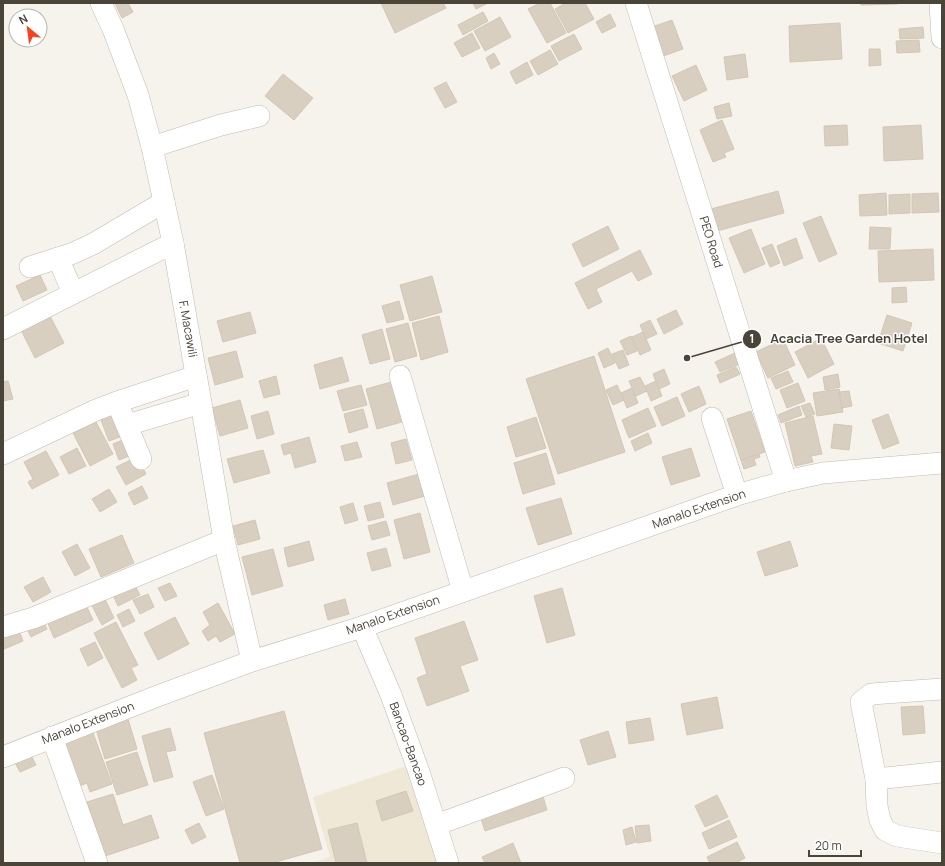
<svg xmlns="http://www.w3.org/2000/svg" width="945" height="866" font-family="Manrope,sans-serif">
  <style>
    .education { fill: #efe8d6 }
    .building { fill: #d8cfc1; stroke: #d3c7b4 }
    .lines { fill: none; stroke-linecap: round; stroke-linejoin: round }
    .minor-casing { stroke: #c2bbae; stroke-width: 22 }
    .minor { stroke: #fff; stroke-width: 21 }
    .labels { text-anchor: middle; stroke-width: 3; stroke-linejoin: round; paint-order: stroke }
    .street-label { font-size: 12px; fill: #4b4439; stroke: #fff }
    .leader { fill: none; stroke: #4b4439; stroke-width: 1.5 }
    .callout-dot { fill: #4b4439; stroke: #fff; stroke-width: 1.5 }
    .mark-label { font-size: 12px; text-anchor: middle; font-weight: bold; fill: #fff }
    .callout-label { font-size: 13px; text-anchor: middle; font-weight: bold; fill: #4b4439; stroke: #fff; stroke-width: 3; stroke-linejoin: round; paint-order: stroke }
  </style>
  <rect width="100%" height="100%" fill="#f6f3ec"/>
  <polygon class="education" points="410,765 441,863 311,863 330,857 313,797"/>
  <g class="building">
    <polygon points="115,3 128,3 133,12 122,18"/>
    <polygon points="381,3 443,3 446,8 395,33"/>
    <polygon points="473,3 488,3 476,9"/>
    <polygon points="540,3 550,3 566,33 547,43 528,9"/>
    <polygon points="566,3 585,3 594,19 568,33 555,9"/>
    <polygon points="861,3 898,3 898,4 861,5"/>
    <polygon points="483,12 488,21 463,35 458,25"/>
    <polygon points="610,14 616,26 602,33 596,22"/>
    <polygon points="500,17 511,37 485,51 474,31"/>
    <polygon points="672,20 683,49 663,56 652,27"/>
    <polygon points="840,23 842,59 790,62 789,26"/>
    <polygon points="923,27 924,38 900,39 899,29"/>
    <polygon points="472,33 480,48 462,57 454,43"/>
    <polygon points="574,34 582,49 559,61 551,46"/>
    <polygon points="919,40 920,52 897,53 896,41"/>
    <polygon points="869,49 880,49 881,65 869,66"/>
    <polygon points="550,50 558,64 538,75 530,61"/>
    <polygon points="494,53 500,64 491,69 486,58"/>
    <polygon points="745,54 748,77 727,80 724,57"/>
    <polygon points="527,62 533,75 516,84 510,72"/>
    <polygon points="696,65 707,90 684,101 672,76"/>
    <polygon points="283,74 313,98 294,120 265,96"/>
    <polygon points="446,82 457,102 445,108 434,88"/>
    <polygon points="729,103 732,116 717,119 714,107"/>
    <polygon points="722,120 734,149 724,153 726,157 713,162 700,130"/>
    <polygon points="847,125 848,145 825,146 824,126"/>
    <polygon points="921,125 923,159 884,161 883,127"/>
    <polygon points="778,191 784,213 717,231 711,209"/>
    <polygon points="886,193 887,215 860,216 859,195"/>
    <polygon points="938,193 939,212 912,213 912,194"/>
    <polygon points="910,194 910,213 889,214 889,195"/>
    <polygon points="821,216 837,254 819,262 803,223"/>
    <polygon points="608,226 619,249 583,267 572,244"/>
    <polygon points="870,227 891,228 890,249 869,249"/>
    <polygon points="751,229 765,264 744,273 729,238"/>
    <polygon points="796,238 803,258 784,266 777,246"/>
    <polygon points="772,244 780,263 770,267 762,248"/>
    <polygon points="933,249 934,280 879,282 878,251"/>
    <polygon points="640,250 652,274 638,281 632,271 596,289 602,302 588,309 575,283"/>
    <polygon points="40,275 47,290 23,301 16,286"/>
    <polygon points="432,276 442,312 410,321 400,285"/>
    <polygon points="906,287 907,302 892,303 892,288"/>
    <polygon points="399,301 404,319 387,323 382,306"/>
    <polygon points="676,310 683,324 664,334 657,319"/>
    <polygon points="250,312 256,333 223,342 217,321"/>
    <polygon points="49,314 64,343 35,358 20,328"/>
    <polygon points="887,315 912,323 903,351 878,343"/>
    <polygon points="439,316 448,352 421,360 412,323"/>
    <polygon points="650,320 657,334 646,339 640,325"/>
    <polygon points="408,323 417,356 395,362 386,329"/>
    <polygon points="382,329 390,359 370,364 362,335"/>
    <polygon points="643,332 651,350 640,355 632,337"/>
    <polygon points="631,336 637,351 627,355 620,341"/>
    <polygon points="821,338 834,364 808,378 795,352"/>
    <polygon points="783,339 795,365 768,378 756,352"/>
    <polygon points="608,348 615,363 604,368 598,353"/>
    <polygon points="623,350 629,365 619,369 612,354"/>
    <polygon points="236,351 243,377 215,385 208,358"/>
    <polygon points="735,353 740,364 720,372 715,362"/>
    <polygon points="594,356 625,452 558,474 526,379"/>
    <polygon points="342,357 349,381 320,389 314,365"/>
    <polygon points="736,367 740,374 720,383 717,375"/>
    <polygon points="664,369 670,384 659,389 653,374"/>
    <polygon points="788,371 793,382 776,389 771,378"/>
    <polygon points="838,374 840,387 825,390 823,377"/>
    <polygon points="276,376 280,394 264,398 259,381"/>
    <polygon points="640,377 647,391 636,396 629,381"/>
    <polygon points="398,380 409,420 377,429 366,389"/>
    <polygon points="8,381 13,399 3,401 3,382"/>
    <polygon points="656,381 662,396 651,401 645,386"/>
    <polygon points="798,383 805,401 787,408 780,390"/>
    <polygon points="361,385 367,405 343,411 337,391"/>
    <polygon points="617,385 624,400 613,405 606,390"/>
    <polygon points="699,386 706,404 689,412 681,394"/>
    <polygon points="632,388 638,403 627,408 621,393"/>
    <polygon points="839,389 843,412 817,416 813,393"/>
    <polygon points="849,391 852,406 842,408 839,392"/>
    <polygon points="677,397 685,416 662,426 654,407"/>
    <polygon points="240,400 248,428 220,436 212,408"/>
    <polygon points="810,403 815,414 806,417 801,406"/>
    <polygon points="799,406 802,415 781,423 778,415"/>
    <polygon points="648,408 656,426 629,438 622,420"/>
    <polygon points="115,409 125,435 109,441 99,415"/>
    <polygon points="363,409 368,427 349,433 344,414"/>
    <polygon points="268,411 274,434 257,439 251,416"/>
    <polygon points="751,411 765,452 741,460 727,419"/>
    <polygon points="888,414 899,443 883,449 872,420"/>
    <polygon points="813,416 822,454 811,456 813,462 795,466 785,423"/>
    <polygon points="536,417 546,448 516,457 507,427"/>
    <polygon points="96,422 113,454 90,466 73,433"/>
    <polygon points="834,424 852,426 849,450 831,448"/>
    <polygon points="648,433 652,443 635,451 631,441"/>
    <polygon points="130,437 137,453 119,460 113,444"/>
    <polygon points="309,437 316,462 295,468 291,453 284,455 281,445"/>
    <polygon points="406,439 412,460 396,464 391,443"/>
    <polygon points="357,442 362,457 345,461 341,446"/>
    <polygon points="77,448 86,466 69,474 60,457"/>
    <polygon points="691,448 700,476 671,485 662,457"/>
    <polygon points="263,450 270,473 234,483 227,459"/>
    <polygon points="46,451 59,475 32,489 28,482 33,479 24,462"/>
    <polygon points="546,453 555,484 523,494 514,463"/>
    <polygon points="759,454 760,457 754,459 756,465 744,469 741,460"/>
    <polygon points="137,457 146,474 126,485 116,467"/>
    <polygon points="419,474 425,496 393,505 387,483"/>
    <polygon points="142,486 148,498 134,505 128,493"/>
    <polygon points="109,489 117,502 100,512 92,499"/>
    <polygon points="561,498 572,534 538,545 526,508"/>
    <polygon points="380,502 384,517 368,521 364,506"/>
    <polygon points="353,503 358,520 345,524 340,507"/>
    <polygon points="420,513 430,552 404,559 394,520"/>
    <polygon points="255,520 260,539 238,545 233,526"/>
    <polygon points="386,521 390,535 372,540 368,526"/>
    <polygon points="122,535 134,563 101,577 89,549"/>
    <polygon points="309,541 314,560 288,567 284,548"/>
    <polygon points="790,541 798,566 765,576 757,552"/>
    <polygon points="77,544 90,568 75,576 62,552"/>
    <polygon points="386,548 391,566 372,571 367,553"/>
    <polygon points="273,549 283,586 252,595 242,557"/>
    <polygon points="43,577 51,592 33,602 24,587"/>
    <polygon points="133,582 140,595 118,606 112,593"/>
    <polygon points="170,583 177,596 165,601 158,588"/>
    <polygon points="562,588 575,635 547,643 534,596"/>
    <polygon points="148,594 154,607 140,614 133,600"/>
    <polygon points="103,595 114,618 102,625 90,602"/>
    <polygon points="345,599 349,614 328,620 324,605"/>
    <polygon points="85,603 93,620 54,638 47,621"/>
    <polygon points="218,603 235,634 220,642 216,636 208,641 202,631 210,625 203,612"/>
    <polygon points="129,609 135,621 123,627 117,615"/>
    <polygon points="175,617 189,644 158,660 144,633"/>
    <polygon points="41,618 47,629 31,637 25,625"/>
    <polygon points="464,621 478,660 460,666 469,691 427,706 417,678 427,674 415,638"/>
    <polygon points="116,622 138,665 131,668 137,680 122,688 94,633"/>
    <polygon points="17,625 23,641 4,649 3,631"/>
    <polygon points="95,642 103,658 88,666 80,649"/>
    <polygon points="717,697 723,728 687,735 681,704"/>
    <polygon points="923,706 925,733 903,735 901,707"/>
    <polygon points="284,711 322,849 272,863 240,863 204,733"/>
    <polygon points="650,718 654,740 629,744 626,722"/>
    <polygon points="128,719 137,749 105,759 96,729"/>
    <polygon points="170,728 176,750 166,752 173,777 154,782 142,736"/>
    <polygon points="608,731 616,757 588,765 580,740"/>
    <polygon points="93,733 112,784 90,792 87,783 77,787 61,745"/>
    <polygon points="137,752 148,785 117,795 106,762"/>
    <polygon points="31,755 36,765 20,772 15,763"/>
    <polygon points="212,775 224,809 206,816 193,782"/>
    <polygon points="406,791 413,811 382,821 376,801"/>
    <polygon points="542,793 547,810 485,831 480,815"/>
    <polygon points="113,794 123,825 151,815 159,838 105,856 87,802"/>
    <polygon points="717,795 728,817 705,827 695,806"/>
    <polygon points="729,820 737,837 709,849 702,833"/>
    <polygon points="199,823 206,837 192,844 185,830"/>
    <polygon points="357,823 367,863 336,863 328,830"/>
    <polygon points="649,825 651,841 637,843 635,826"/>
    <polygon points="632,827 636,842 626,845 623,830"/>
    <polygon points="737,842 745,858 736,863 710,863 707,857"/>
    <polygon points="513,843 521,863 485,863 482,857"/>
  </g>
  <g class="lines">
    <g class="minor-casing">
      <g id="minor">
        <polyline points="101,3 113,29 138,95 152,147 173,243 201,403 224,540 252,661"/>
        <polyline points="636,3 786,481"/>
        <polyline points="940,3 942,38"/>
        <polyline points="152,147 221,125 259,116"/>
        <polyline points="58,258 73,293"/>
        <polyline points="30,267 71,254 93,244 164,202"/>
        <polyline points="3,329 173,243"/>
        <polyline points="400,376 463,591"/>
        <polyline points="121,412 141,459"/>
        <polyline points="712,418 737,495"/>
        <polyline points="127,425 201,403"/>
        <polyline points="3,454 96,410 117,402 196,376"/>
        <polyline points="3,627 33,618 224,540"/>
        <polyline points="362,627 391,695 419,772 448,863"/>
        <polyline points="942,689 871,694 861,702 876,779 877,806 880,820 885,830 897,836 942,843"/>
        <polyline points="52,737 97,863"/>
        <polyline points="3,757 155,697 252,661 362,627 737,495 786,481 823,473 942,463"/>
        <polyline points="876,779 942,772"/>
        <polyline points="436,825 564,778"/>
      </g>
    </g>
    <use href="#minor" class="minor"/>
  </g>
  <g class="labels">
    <g class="street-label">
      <text transform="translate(711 242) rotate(73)" y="4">PEO Road</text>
      <text transform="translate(188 329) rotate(80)" y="4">F. Macawili</text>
      <text transform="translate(699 509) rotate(-19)" y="4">Manalo Extension</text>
      <text transform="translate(393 615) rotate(-19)" y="4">Manalo Extension</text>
      <text transform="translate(88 723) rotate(-21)" y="4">Manalo Extension</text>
      <text transform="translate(408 744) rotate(70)" y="4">Bancao-Bancao</text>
    </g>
  </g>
  <path class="leader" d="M687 358L752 339"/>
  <g class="callout-dot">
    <circle cx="687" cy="358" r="4"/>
    <circle cx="752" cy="339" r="10"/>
  </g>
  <g class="mark-label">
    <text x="752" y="343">1</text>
  </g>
  <g class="callout-label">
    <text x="849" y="343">Acacia Tree Garden Hotel</text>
  </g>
  <rect width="945" height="866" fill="none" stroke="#4b4439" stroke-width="8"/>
  <g transform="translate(28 28) rotate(331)"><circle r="19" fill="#ffffff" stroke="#b7b4b0"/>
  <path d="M0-3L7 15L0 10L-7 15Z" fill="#fc3f1d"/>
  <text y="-6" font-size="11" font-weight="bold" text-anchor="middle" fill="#4b4439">N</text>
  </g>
  <path d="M809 850v6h52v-6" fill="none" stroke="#4b4439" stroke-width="2"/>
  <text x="815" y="850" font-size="12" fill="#4b4439" stroke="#ffffff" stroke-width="3" paint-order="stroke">20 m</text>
</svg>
